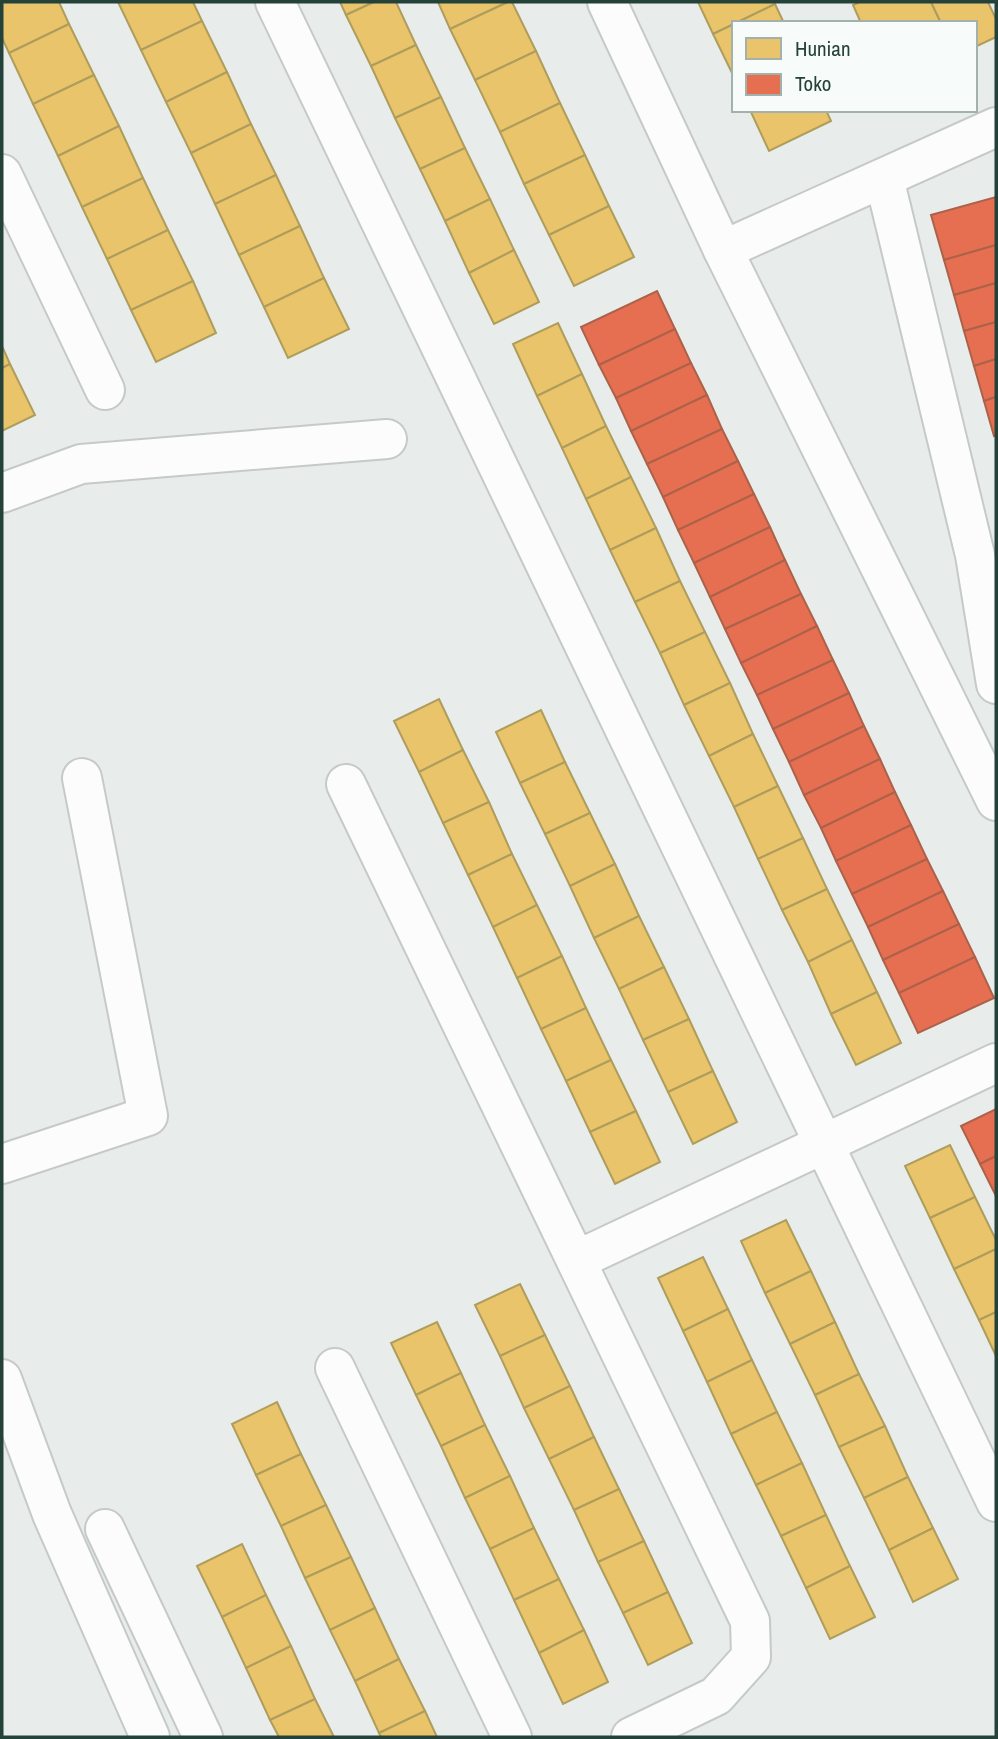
<svg xmlns="http://www.w3.org/2000/svg" width="998" height="1739" font-family="'Archivo Narrow',sans-serif">
  <style>
    .homes { fill: #e9c46a; stroke: #ae9d5c; stroke-width: 2 }
    .shops { fill: #e76f51; stroke: #ac624a; stroke-width: 2 }
    .lines { fill: none; stroke-linecap: round; stroke-linejoin: round }
    .street-casing { stroke: #c5cac8; stroke-width: 42 }
    .street { stroke: #fcfcfc; stroke-width: 38 }
  </style>
  <rect width="100%" height="100%" fill="#e8edeb"/>
  <g class="homes">
    <polygon points="2,2 59,2 69,24 9,53 2,38"/>
    <polygon points="118,2 193,2 202,21 141,50"/>
    <polygon points="340,2 374,2 346,15"/>
    <polygon points="374,2 396,2 416,45 371,66 346,15"/>
    <polygon points="438,2 508,2 450,29"/>
    <polygon points="508,2 512,2 536,51 475,80 450,29"/>
    <polygon points="698,2 774,2 775,4 713,34"/>
    <polygon points="860,2 931,2 941,23 861,23 853,5"/>
    <polygon points="931,2 988,2 996,19 996,37 975,47 975,23 941,23"/>
    <polygon points="775,4 784,23 736,23"/>
    <polygon points="202,21 227,72 166,102 141,50"/>
    <polygon points="69,24 94,75 33,104 9,53"/>
    <polygon points="734,24 734,77 713,34"/>
    <polygon points="416,45 441,97 395,118 371,66"/>
    <polygon points="536,51 560,103 500,132 475,80"/>
    <polygon points="227,72 251,124 191,153 166,102"/>
    <polygon points="94,75 119,126 58,156 33,104"/>
    <polygon points="441,97 465,148 420,169 395,118"/>
    <polygon points="560,103 585,155 524,184 500,132"/>
    <polygon points="750,110 826,110 831,121 769,151"/>
    <polygon points="251,124 276,175 215,204 191,153"/>
    <polygon points="119,126 143,178 82,207 58,156"/>
    <polygon points="465,148 490,199 445,221 420,169"/>
    <polygon points="585,155 609,206 549,235 524,184"/>
    <polygon points="276,175 300,226 239,255 215,204"/>
    <polygon points="143,178 168,230 107,259 82,207"/>
    <polygon points="490,199 514,250 469,273 445,221"/>
    <polygon points="609,206 634,257 574,286 549,235"/>
    <polygon points="300,226 324,278 264,307 239,255"/>
    <polygon points="168,230 193,281 131,310 107,259"/>
    <polygon points="514,250 539,302 494,324 469,273"/>
    <polygon points="324,278 349,329 288,358 264,307"/>
    <polygon points="193,281 216,333 156,362 131,310"/>
    <polygon points="558,323 582,374 537,396 513,344"/>
    <polygon points="2,346 10,364 2,368"/>
    <polygon points="10,364 35,415 2,431 2,368"/>
    <polygon points="582,374 606,426 562,448 537,396"/>
    <polygon points="606,426 631,477 586,499 562,448"/>
    <polygon points="631,477 656,528 610,550 586,499"/>
    <polygon points="656,528 680,581 635,602 610,550"/>
    <polygon points="680,581 705,632 660,653 635,602"/>
    <polygon points="705,632 730,683 684,705 660,653"/>
    <polygon points="730,683 753,734 709,756 684,705"/>
    <polygon points="439,699 463,750 419,772 394,721"/>
    <polygon points="541,710 565,762 520,783 496,732"/>
    <polygon points="753,734 778,786 734,807 709,756"/>
    <polygon points="463,750 489,802 443,823 419,772"/>
    <polygon points="565,762 590,813 545,834 520,783"/>
    <polygon points="778,786 803,838 758,859 734,807"/>
    <polygon points="489,802 512,854 468,875 443,823"/>
    <polygon points="590,813 615,864 570,886 545,834"/>
    <polygon points="803,838 827,889 782,910 758,859"/>
    <polygon points="512,854 537,905 493,927 468,875"/>
    <polygon points="615,864 639,916 594,938 570,886"/>
    <polygon points="827,889 852,940 808,962 782,910"/>
    <polygon points="537,905 562,956 517,978 493,927"/>
    <polygon points="639,916 664,967 619,989 594,938"/>
    <polygon points="852,940 877,992 831,1014 808,962"/>
    <polygon points="562,956 586,1008 541,1029 517,978"/>
    <polygon points="664,967 689,1019 643,1040 619,989"/>
    <polygon points="877,992 901,1043 856,1065 831,1014"/>
    <polygon points="586,1008 611,1060 566,1081 541,1029"/>
    <polygon points="689,1019 713,1071 668,1092 643,1040"/>
    <polygon points="611,1060 636,1111 590,1132 566,1081"/>
    <polygon points="713,1071 737,1122 693,1144 668,1092"/>
    <polygon points="636,1111 660,1162 615,1184 590,1132"/>
    <polygon points="950,1145 975,1197 930,1218 905,1166"/>
    <polygon points="975,1197 996,1240 996,1249 954,1269 930,1218"/>
    <polygon points="786,1220 811,1271 765,1293 741,1241"/>
    <polygon points="996,1249 996,1312 979,1320 954,1269"/>
    <polygon points="703,1257 728,1309 683,1331 658,1278"/>
    <polygon points="811,1271 835,1322 790,1344 765,1293"/>
    <polygon points="520,1284 545,1335 500,1356 475,1305"/>
    <polygon points="728,1309 752,1360 707,1382 683,1331"/>
    <polygon points="996,1312 996,1356 979,1320"/>
    <polygon points="437,1322 461,1373 416,1395 391,1343"/>
    <polygon points="835,1322 859,1374 815,1395 790,1344"/>
    <polygon points="545,1335 570,1386 524,1408 500,1356"/>
    <polygon points="752,1360 777,1412 731,1434 707,1382"/>
    <polygon points="461,1373 485,1425 441,1446 416,1395"/>
    <polygon points="859,1374 885,1426 839,1447 815,1395"/>
    <polygon points="570,1386 594,1437 549,1459 524,1408"/>
    <polygon points="277,1402 301,1454 256,1475 232,1424"/>
    <polygon points="777,1412 802,1463 756,1485 731,1434"/>
    <polygon points="485,1425 510,1476 465,1498 441,1446"/>
    <polygon points="885,1426 908,1477 864,1498 839,1447"/>
    <polygon points="594,1437 619,1489 574,1510 549,1459"/>
    <polygon points="301,1454 326,1505 281,1526 256,1475"/>
    <polygon points="802,1463 826,1515 781,1536 756,1485"/>
    <polygon points="510,1476 534,1528 490,1549 465,1498"/>
    <polygon points="908,1477 933,1528 889,1550 864,1498"/>
    <polygon points="619,1489 644,1541 598,1562 574,1510"/>
    <polygon points="326,1505 351,1557 305,1578 281,1526"/>
    <polygon points="826,1515 850,1566 806,1588 781,1536"/>
    <polygon points="534,1528 559,1579 514,1600 490,1549"/>
    <polygon points="933,1528 958,1579 913,1602 889,1550"/>
    <polygon points="644,1541 668,1592 623,1613 598,1562"/>
    <polygon points="242,1544 266,1595 222,1617 197,1566"/>
    <polygon points="351,1557 375,1608 330,1630 305,1578"/>
    <polygon points="850,1566 875,1617 830,1639 806,1588"/>
    <polygon points="559,1579 584,1630 539,1653 514,1600"/>
    <polygon points="668,1592 692,1643 648,1665 623,1613"/>
    <polygon points="266,1595 291,1646 246,1668 222,1617"/>
    <polygon points="375,1608 399,1659 355,1681 330,1630"/>
    <polygon points="584,1630 608,1682 563,1704 539,1653"/>
    <polygon points="291,1646 315,1699 270,1720 246,1668"/>
    <polygon points="399,1659 425,1711 379,1733 355,1681"/>
    <polygon points="315,1699 334,1737 279,1737 270,1720"/>
    <polygon points="425,1711 437,1737 381,1737 379,1733"/>
  </g>
  <g class="shops">
    <polygon points="996,197 996,245 944,260 931,215"/>
    <polygon points="996,245 996,283 954,295 944,260"/>
    <polygon points="996,283 996,322 964,331 954,295"/>
    <polygon points="657,291 675,329 599,365 581,327"/>
    <polygon points="996,322 996,359 974,366 964,331"/>
    <polygon points="675,329 691,363 616,398 599,365"/>
    <polygon points="996,359 996,397 984,401 974,366"/>
    <polygon points="691,363 707,395 631,431 616,398"/>
    <polygon points="707,395 722,429 647,464 631,431"/>
    <polygon points="996,397 996,435 994,436 984,401"/>
    <polygon points="722,429 738,461 663,497 647,464"/>
    <polygon points="738,461 754,494 678,530 663,497"/>
    <polygon points="754,494 770,527 694,563 678,530"/>
    <polygon points="770,527 785,560 710,597 694,563"/>
    <polygon points="785,560 801,594 725,629 710,597"/>
    <polygon points="801,594 817,626 741,663 725,629"/>
    <polygon points="817,626 833,660 757,695 741,663"/>
    <polygon points="833,660 849,693 773,729 757,695"/>
    <polygon points="849,693 864,726 789,762 773,729"/>
    <polygon points="864,726 880,759 804,795 789,762"/>
    <polygon points="880,759 895,792 821,828 804,795"/>
    <polygon points="895,792 911,825 836,861 821,828"/>
    <polygon points="911,825 927,859 852,894 836,861"/>
    <polygon points="927,859 943,891 868,927 852,894"/>
    <polygon points="943,891 959,924 883,960 868,927"/>
    <polygon points="959,924 975,957 899,993 883,960"/>
    <polygon points="975,957 994,998 918,1033 899,993"/>
    <polygon points="996,1109 996,1156 980,1164 961,1126"/>
    <polygon points="996,1156 996,1196 980,1164"/>
  </g>
  <g class="lines">
    <g class="street-casing">
      <g id="street">
        <polyline points="275,2 996,1502"/>
        <polyline points="607,2 723,250 996,801"/>
        <polyline points="2,174 105,390"/>
        <polyline points="884,178 975,555 996,684"/>
        <polyline points="723,250 996,127"/>
        <polyline points="2,493 81,464 387,439"/>
        <polyline points="346,784 750,1621 751,1657 716,1696 631,1737"/>
        <polyline points="2,1164 148,1116 82,778"/>
        <polyline points="577,1260 996,1063"/>
        <polyline points="335,1368 512,1737"/>
        <polyline points="2,1379 52,1514 150,1737"/>
        <polyline points="105,1529 203,1737"/>
      </g>
    </g>
    <use href="#street" class="street"/>
  </g>
  <rect width="998" height="1739" fill="none" stroke="#24423a" stroke-width="7"/>
  <rect x="732" y="21" width="245" height="91" fill="#f7fbf9" stroke="#a3b1ad" stroke-width="2"/>
  <rect x="746" y="38" width="35" height="21" fill="#e9c46a" stroke="#a3b1ad" stroke-width="2"/>
  <text x="795" y="56" font-size="21" fill="#24423a">Hunian</text>
  <rect x="746" y="74" width="35" height="21" fill="#e76f51" stroke="#a3b1ad" stroke-width="2"/>
  <text x="795" y="91" font-size="21" fill="#24423a">Toko</text>
</svg>
